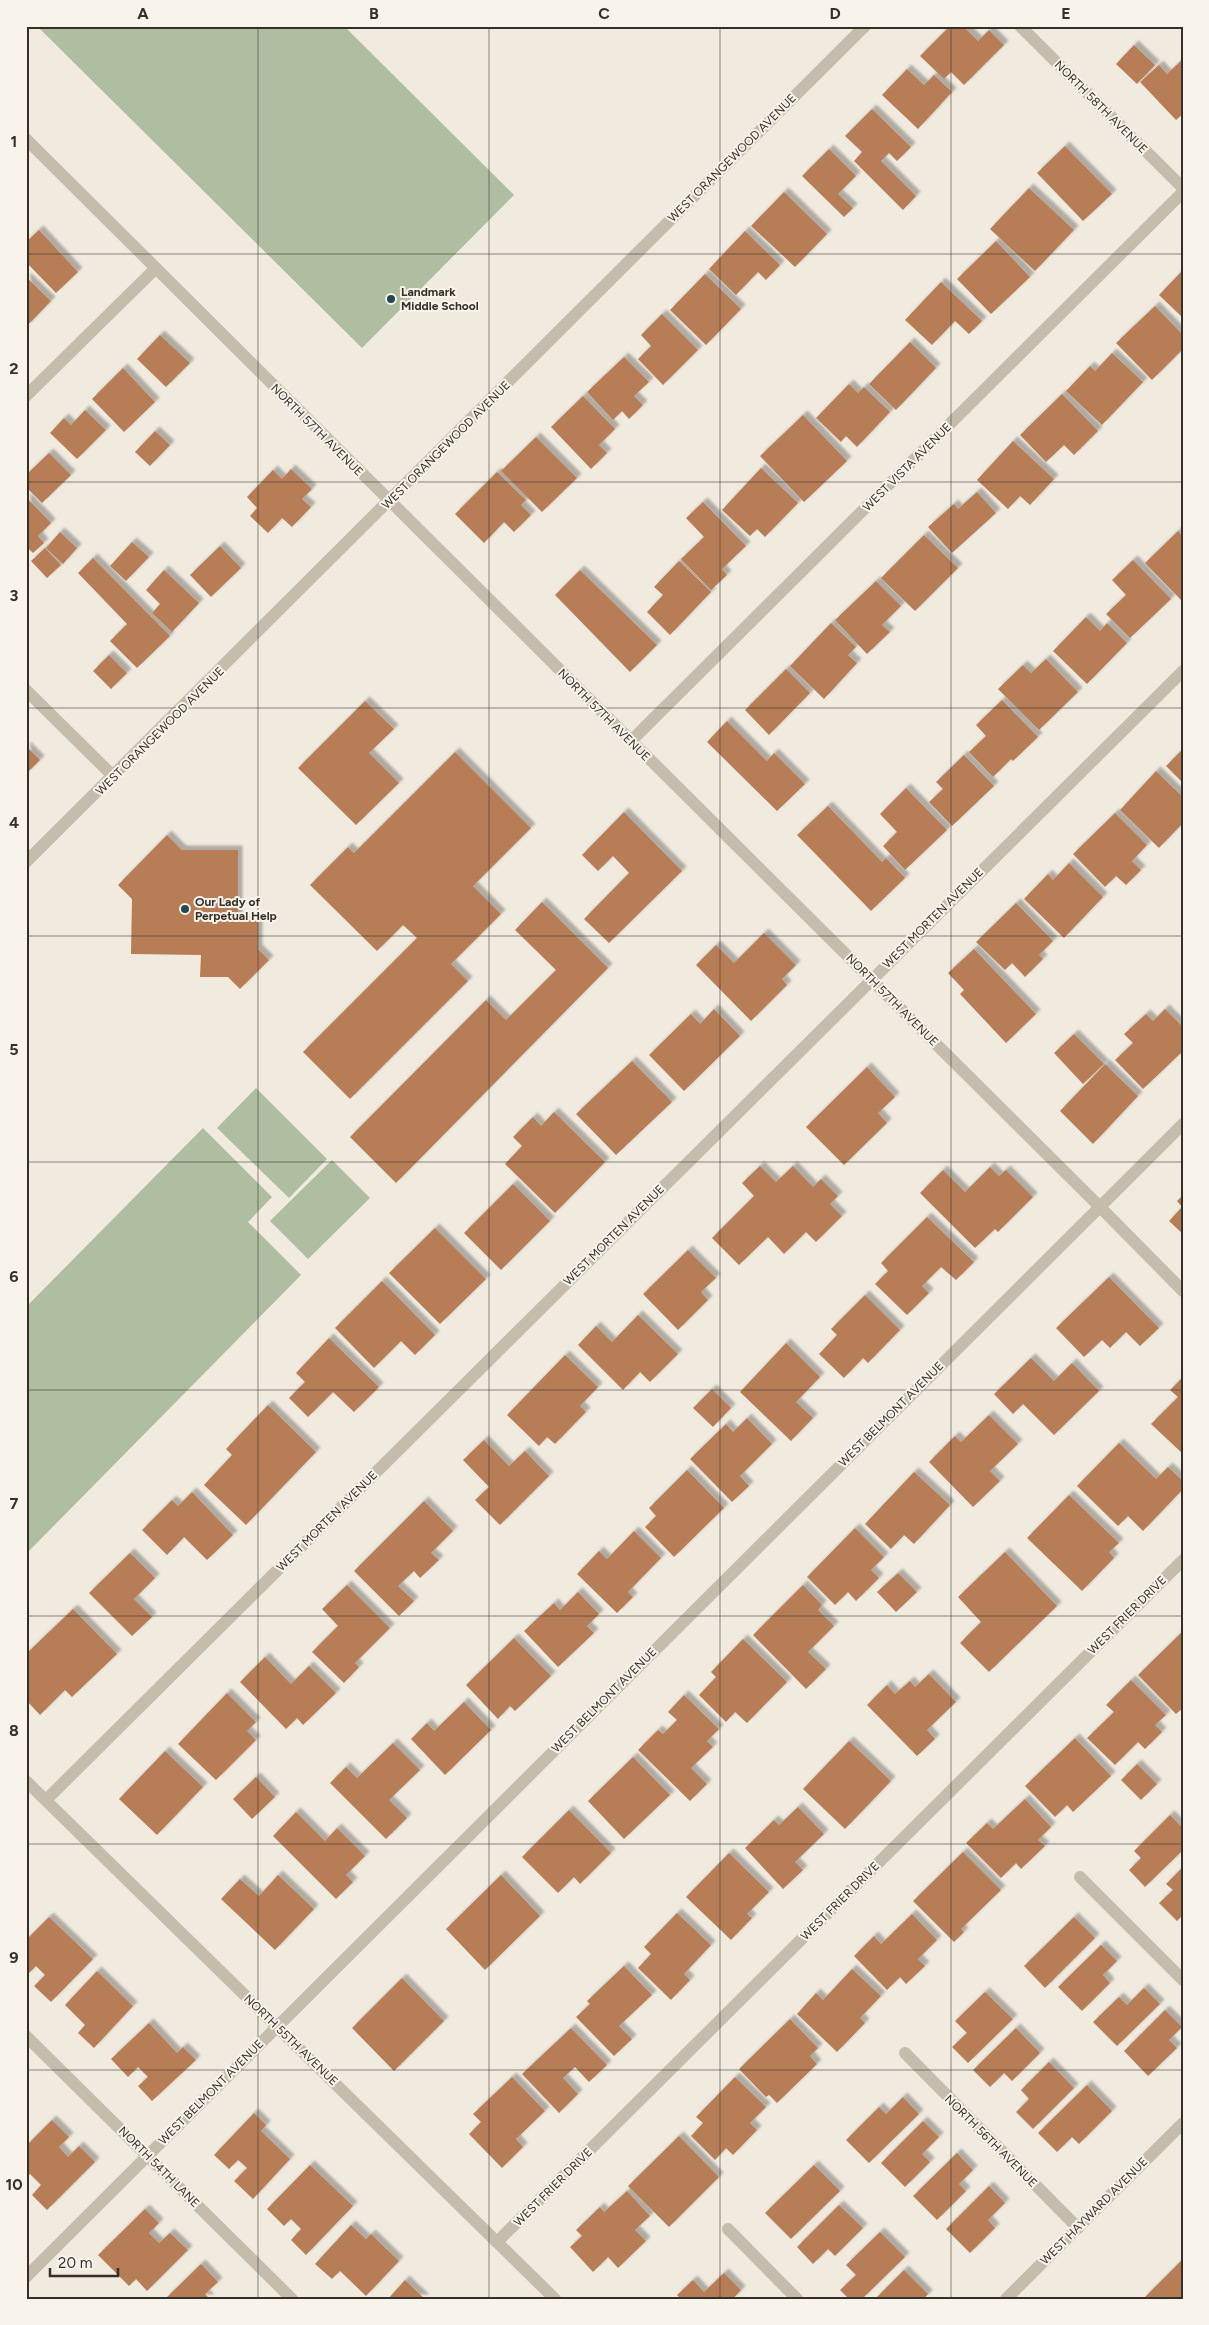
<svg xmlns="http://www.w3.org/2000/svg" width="1209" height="2325" font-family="Figtree,sans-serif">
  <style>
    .green { fill: #afbda1 }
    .building { fill: #b77d56; filter: url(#shadow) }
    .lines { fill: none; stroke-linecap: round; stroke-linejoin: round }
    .minor { stroke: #c6bcac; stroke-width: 12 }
    .grid { fill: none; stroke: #352f2a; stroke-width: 1; stroke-opacity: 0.55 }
    .poi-dot { fill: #254752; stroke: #f8f4eb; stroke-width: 2 }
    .labels { text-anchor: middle; stroke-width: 4; stroke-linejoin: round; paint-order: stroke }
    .street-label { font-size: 12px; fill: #352f2a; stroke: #f8f4eb }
    .poi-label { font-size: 12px; font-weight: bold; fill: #352f2a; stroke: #f8f4eb; text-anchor: start }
    .neatline { fill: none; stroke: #352f2a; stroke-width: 2 }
    .grid-label { font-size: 16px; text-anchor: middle; font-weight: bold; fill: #352f2a }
  </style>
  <defs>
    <filter id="shadow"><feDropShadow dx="4.5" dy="-4.5" stdDeviation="1" flood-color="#0004"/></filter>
  </defs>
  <rect width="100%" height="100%" fill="#f0eadf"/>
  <g class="green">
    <polygon points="37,26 344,26 514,195 362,348"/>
    <polygon points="256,1088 327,1159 289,1198 217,1128"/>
    <polygon points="203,1128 272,1197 248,1222 301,1275 26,1554 26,1307"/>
    <polygon points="332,1160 370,1198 308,1259 270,1221"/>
  </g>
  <g class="building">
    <polygon points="950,26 963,26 978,41 989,30 1004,45 964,85 951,72 944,79 920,56"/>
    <polygon points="1134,45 1155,65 1137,84 1116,64"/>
    <polygon points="1183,59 1183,114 1176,120 1140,82 1159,65 1167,74"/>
    <polygon points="907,69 924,85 934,75 952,92 918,129 882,95"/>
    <polygon points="872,109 911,147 897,161 889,153 881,161 916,196 903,210 854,161 862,152 845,136"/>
    <polygon points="1065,146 1112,194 1083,221 1037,173"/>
    <polygon points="829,149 856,176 838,194 853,208 844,217 802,176"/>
    <polygon points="1029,188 1074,230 1035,271 990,229"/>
    <polygon points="784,192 827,234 795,267 751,226"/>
    <polygon points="39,230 78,272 56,293 26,262 26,242"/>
    <polygon points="745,231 780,265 766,280 758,272 736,295 709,269"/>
    <polygon points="996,241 1030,277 991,314 957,279"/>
    <polygon points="1183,270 1183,318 1159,295"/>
    <polygon points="705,274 741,309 706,345 670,310"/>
    <polygon points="26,277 51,301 26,327"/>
    <polygon points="941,282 982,321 969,334 955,321 932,345 905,320"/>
    <polygon points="1155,306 1183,335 1183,349 1152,380 1116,343"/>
    <polygon points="662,314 698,350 663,385 638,359 651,346 641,335"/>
    <polygon points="160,335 190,363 166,387 137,359"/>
    <polygon points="910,342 936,368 896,410 869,384"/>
    <polygon points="1112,353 1143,382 1102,425 1066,391 1090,366 1095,371"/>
    <polygon points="624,357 649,382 634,396 643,405 629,419 622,411 613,420 587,392"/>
    <polygon points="123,368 155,402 124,432 92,399"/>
    <polygon points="849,384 858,393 864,387 890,412 857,447 846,436 841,442 816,418"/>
    <polygon points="1062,394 1098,431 1074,455 1064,445 1046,462 1020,435"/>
    <polygon points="583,396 615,429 599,445 607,453 591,469 551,427"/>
    <polygon points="85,410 106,430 77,459 50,433 64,418 71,425"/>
    <polygon points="803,415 847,461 804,502 760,456"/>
    <polygon points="155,431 170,445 150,466 135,452"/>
    <polygon points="536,437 577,478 542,512 501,471"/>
    <polygon points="1013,441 1054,479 1030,505 1020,496 1008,509 977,480"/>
    <polygon points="49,453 71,475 42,503 26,487 26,475"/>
    <polygon points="761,468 798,503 765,537 757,529 750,536 722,510"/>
    <polygon points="291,469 312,489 302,499 311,507 292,527 282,518 268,533 250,516 257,508 247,497 273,470 282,479"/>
    <polygon points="497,472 526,500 521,505 531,515 514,532 504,522 484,543 455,514"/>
    <polygon points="977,492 996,513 952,553 928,527 954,504 958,509"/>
    <polygon points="26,497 51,523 38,536 44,543 33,553 26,546"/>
    <polygon points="703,502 746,546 722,569 727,575 711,590 681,559 704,537 686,518"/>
    <polygon points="1178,531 1183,537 1182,601 1145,563"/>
    <polygon points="60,532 77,548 63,564 46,548"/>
    <polygon points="924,535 958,568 915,611 881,578"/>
    <polygon points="132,542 149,557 126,581 110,566"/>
    <polygon points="220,546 241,568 211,597 190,575"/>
    <polygon points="45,548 61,565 47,578 31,561"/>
    <polygon points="93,558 170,636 137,668 110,641 127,624 78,573"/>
    <polygon points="1133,560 1171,599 1130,638 1106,614 1126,595 1112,580"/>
    <polygon points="679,561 711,592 670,635 647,612 663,595 654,587"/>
    <polygon points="164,570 199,603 172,632 152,613 160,604 146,590"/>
    <polygon points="580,570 657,645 630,672 555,595"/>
    <polygon points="876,581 901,606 882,625 890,632 867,654 835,620"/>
    <polygon points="1086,617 1100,631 1107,623 1127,643 1087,684 1053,651"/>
    <polygon points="831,623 856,647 848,655 857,663 824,699 790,666"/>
    <polygon points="109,655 127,673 111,689 93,671"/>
    <polygon points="1046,659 1078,692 1039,730 998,689 1023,665 1031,673"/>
    <polygon points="786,669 810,693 769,735 745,710"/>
    <polygon points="1002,700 1038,737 1013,761 1011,759 993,777 969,752 986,736 976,725"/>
    <polygon points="365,701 394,729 369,753 399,783 356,825 298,768"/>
    <polygon points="727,721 767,761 774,753 805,784 777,811 707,742"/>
    <polygon points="26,746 40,760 26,774"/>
    <polygon points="1183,749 1183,783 1166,766"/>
    <polygon points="455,752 531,828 473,886 501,914 451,964 468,981 350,1099 303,1052 417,938 403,925 377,951 310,885 348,847 354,853"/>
    <polygon points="964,755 994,786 952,826 929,802 943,789 936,782"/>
    <polygon points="1156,771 1183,797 1183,823 1159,848 1120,810"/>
    <polygon points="906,788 947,830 905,870 883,846 897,832 880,814"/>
    <polygon points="828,806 882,862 886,858 905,878 871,911 797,835"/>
    <polygon points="624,812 682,871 609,943 584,919 629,873 613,856 598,871 582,855"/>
    <polygon points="1115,813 1147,845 1132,861 1141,870 1126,885 1116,876 1105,887 1073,854"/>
    <polygon points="167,835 182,850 238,850 238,920 258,920 258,949 269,960 240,989 228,977 200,977 201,955 131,954 132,899 118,885"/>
    <polygon points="1069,863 1103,897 1064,938 1024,899 1048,874 1053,880"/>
    <polygon points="542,902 608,968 396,1183 350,1137 486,1000 506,1020 556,970 515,930"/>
    <polygon points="1016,903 1053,941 1039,955 1043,959 1025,977 1012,963 1005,970 976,942"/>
    <polygon points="764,933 796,965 782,979 787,985 751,1021 696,965 716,945 734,963"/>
    <polygon points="974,949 1036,1014 1006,1043 960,994 964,990 948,973"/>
    <polygon points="714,1009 740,1036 684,1091 649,1055 691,1014 700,1024"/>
    <polygon points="1165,1009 1183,1027 1183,1051 1143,1089 1115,1060 1133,1043 1124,1034 1146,1014 1153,1021"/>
    <polygon points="1074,1034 1104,1064 1083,1084 1054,1053"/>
    <polygon points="632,1061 672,1102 616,1155 576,1114"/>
    <polygon points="1105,1064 1138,1096 1093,1144 1060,1111"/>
    <polygon points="867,1067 895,1097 878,1113 887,1123 844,1165 806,1127"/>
    <polygon points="554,1112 605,1162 555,1213 505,1164 522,1146 513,1137 533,1117 541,1126"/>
    <polygon points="760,1166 776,1182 793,1166 813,1187 821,1179 838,1196 830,1204 842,1216 816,1242 806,1232 784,1254 768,1237 739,1265 712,1238 754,1196 742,1183"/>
    <polygon points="990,1167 999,1176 1006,1170 1033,1197 998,1232 995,1229 975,1248 920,1193 943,1170 965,1192"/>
    <polygon points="513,1184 550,1221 501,1270 464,1233"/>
    <polygon points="1183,1195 1183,1234 1169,1221 1182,1207 1177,1201"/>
    <polygon points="927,1217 974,1262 956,1280 941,1267 922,1286 929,1293 907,1315 875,1284 888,1271 881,1263"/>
    <polygon points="435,1228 486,1279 440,1324 389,1273"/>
    <polygon points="688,1250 716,1278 701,1292 708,1300 678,1330 643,1294"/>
    <polygon points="1109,1277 1159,1328 1140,1346 1126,1332 1110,1348 1102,1340 1084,1357 1056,1328"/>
    <polygon points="382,1281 435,1335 415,1355 401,1341 374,1368 335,1328"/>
    <polygon points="865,1295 900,1330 868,1363 863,1358 844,1378 819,1354 837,1335 831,1329"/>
    <polygon points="638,1315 678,1354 650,1382 640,1372 623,1390 578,1345 596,1326 612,1342"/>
    <polygon points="329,1338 379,1387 354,1412 333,1392 308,1417 289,1398 305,1382 296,1373"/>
    <polygon points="786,1343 820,1377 796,1402 813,1418 791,1441 740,1392"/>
    <polygon points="565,1355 598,1387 580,1406 586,1412 555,1444 547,1437 539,1446 507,1415"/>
    <polygon points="1031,1358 1054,1381 1072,1363 1099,1391 1054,1435 1023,1404 1013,1414 994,1394"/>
    <polygon points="1183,1377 1183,1454 1151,1424 1178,1397 1170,1390"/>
    <polygon points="712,1389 731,1408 713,1427 693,1408"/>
    <polygon points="268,1405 316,1452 246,1525 204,1485 232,1455 226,1449"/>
    <polygon points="989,1415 1018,1444 990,1471 1000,1481 973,1507 929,1462 955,1436 961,1442"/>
    <polygon points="747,1418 772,1444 740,1476 749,1486 732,1502 690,1459 726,1424 733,1432"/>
    <polygon points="484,1440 509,1466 525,1451 549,1476 500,1525 475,1500 489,1487 463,1460"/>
    <polygon points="1119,1443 1156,1479 1168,1467 1183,1481 1183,1489 1143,1531 1128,1516 1118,1526 1077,1486"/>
    <polygon points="687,1470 724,1508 674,1557 645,1527 656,1516 649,1508"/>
    <polygon points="914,1472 950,1505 914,1544 904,1535 891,1549 865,1524"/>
    <polygon points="192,1492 233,1535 207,1560 184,1537 167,1555 142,1530 172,1500 178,1506"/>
    <polygon points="1069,1495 1119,1543 1109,1552 1114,1558 1082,1591 1027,1538"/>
    <polygon points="424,1501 453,1531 431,1553 439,1560 420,1578 414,1571 398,1586 414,1601 399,1616 354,1571"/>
    <polygon points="855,1528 884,1557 871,1570 879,1578 856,1601 848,1592 835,1605 807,1577"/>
    <polygon points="634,1531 661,1558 628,1592 633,1597 617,1613 577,1574 599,1551 607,1559"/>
    <polygon points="1005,1552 1057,1606 989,1672 960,1643 981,1622 958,1597"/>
    <polygon points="130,1553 155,1578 134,1599 152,1617 132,1636 89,1593"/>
    <polygon points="898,1573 917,1592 896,1612 877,1592"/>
    <polygon points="347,1585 390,1628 355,1663 359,1667 344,1683 312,1652 338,1626 322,1609"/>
    <polygon points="803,1585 822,1605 818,1610 834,1626 808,1652 826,1669 806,1689 753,1635"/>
    <polygon points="578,1592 599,1614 587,1626 594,1633 558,1667 524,1631 554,1603 560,1610"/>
    <polygon points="73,1609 117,1654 72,1697 65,1690 40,1715 26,1700 26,1654"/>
    <polygon points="1181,1633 1183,1635 1183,1708 1176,1714 1138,1675"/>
    <polygon points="514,1638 551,1676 515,1711 510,1706 498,1719 466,1685"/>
    <polygon points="743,1639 787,1682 747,1723 735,1712 726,1722 699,1695 716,1677 711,1672"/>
    <polygon points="265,1657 291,1684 309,1666 336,1693 303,1725 297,1718 286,1729 240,1682"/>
    <polygon points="929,1674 956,1702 927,1730 935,1739 917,1756 867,1705 887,1685 895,1694 910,1681 915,1687"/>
    <polygon points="1131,1680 1166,1715 1155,1725 1162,1732 1145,1749 1138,1742 1115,1765 1087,1738 1114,1712 1106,1705"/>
    <polygon points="227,1693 256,1722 247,1731 256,1740 216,1780 178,1744"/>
    <polygon points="684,1695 719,1729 707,1741 713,1747 691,1768 707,1784 690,1801 638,1750 658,1730 663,1734 677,1720 668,1712"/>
    <polygon points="464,1702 491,1730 445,1775 411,1739 427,1723 434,1731"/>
    <polygon points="1075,1738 1111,1776 1073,1812 1067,1805 1055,1817 1025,1786"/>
    <polygon points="849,1741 891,1781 845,1829 803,1789"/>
    <polygon points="393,1743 420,1770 389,1800 407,1818 386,1839 330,1783 346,1767 357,1778"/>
    <polygon points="165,1751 203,1787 157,1835 119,1799"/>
    <polygon points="633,1757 670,1795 624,1839 588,1801"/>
    <polygon points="1137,1764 1157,1784 1141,1800 1121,1780"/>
    <polygon points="256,1777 275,1797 252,1819 233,1799"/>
    <polygon points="1025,1799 1051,1827 1038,1840 1045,1846 1021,1869 1016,1863 1001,1878 966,1843 987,1823 993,1829"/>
    <polygon points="798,1807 824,1834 795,1862 803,1870 783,1889 745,1848 774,1820 779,1825"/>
    <polygon points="569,1810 611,1853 580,1884 574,1877 558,1893 522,1857"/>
    <polygon points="296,1812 325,1841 337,1828 365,1856 346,1875 353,1882 336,1899 273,1836"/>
    <polygon points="1170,1815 1183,1828 1183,1850 1145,1887 1129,1870 1141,1858 1134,1851"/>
    <polygon points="963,1852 1001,1890 961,1929 964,1932 954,1942 913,1901"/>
    <polygon points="729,1853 769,1892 747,1914 752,1918 731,1940 686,1897"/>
    <polygon points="1183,1867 1183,1915 1177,1921 1159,1903 1173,1890 1166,1884"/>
    <polygon points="278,1875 314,1909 275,1950 221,1899 240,1879 259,1896"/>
    <polygon points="501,1875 540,1916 485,1970 446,1929"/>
    <polygon points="677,1913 711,1945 684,1974 690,1980 671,2000 638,1968 651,1954 644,1947"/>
    <polygon points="912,1914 937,1940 918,1959 925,1966 906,1984 900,1977 887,1990 854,1956 874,1936 881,1944"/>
    <polygon points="49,1917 93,1959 51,2002 34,1986 45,1975 36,1966 26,1976 26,1940"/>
    <polygon points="1074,1917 1095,1938 1045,1988 1024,1966"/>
    <polygon points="1101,1945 1117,1961 1103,1975 1110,1983 1082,2011 1058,1987"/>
    <polygon points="624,1966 652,1995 619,2026 632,2039 614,2056 576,2017 590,2004 587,2001"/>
    <polygon points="852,1969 881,1996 860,2018 865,2023 837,2052 797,2014 816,1993 823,2000"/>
    <polygon points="97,1971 133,2006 94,2048 78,2033 85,2025 65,2005"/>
    <polygon points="402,1978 444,2021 394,2071 352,2028"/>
    <polygon points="1144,1988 1160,2004 1117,2046 1093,2022 1119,1997 1127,2005"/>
    <polygon points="985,1992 1013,2019 968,2063 952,2047 967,2033 955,2021"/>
    <polygon points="1165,2010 1182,2027 1169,2040 1177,2048 1148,2076 1124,2051"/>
    <polygon points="790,2019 818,2048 810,2056 817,2064 777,2103 769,2095 766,2097 739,2069"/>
    <polygon points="149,2023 177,2053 183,2047 196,2060 152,2101 138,2086 148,2077 138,2067 128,2077 111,2059"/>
    <polygon points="571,2028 607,2065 589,2082 575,2067 563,2078 578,2094 559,2113 522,2074"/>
    <polygon points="1016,2028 1040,2053 1012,2081 1004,2073 990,2087 973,2070"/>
    <polygon points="1049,2062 1074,2088 1033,2129 1016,2112 1029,2099 1021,2090"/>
    <polygon points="512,2077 545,2111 516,2139 523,2147 502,2168 469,2134 481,2122 473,2114"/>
    <polygon points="735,2077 766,2107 750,2123 757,2130 733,2155 726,2148 715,2160 691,2136 703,2123 696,2117"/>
    <polygon points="1087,2085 1112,2111 1079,2144 1072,2137 1057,2152 1038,2133"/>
    <polygon points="903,2097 919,2114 869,2163 846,2140 879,2107 886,2114"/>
    <polygon points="254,2113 266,2125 261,2131 290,2159 253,2199 234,2181 247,2168 238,2160 229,2169 214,2155"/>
    <polygon points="52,2120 69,2137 59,2147 68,2157 79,2146 95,2162 47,2210 32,2195 41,2185 30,2174 26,2178 26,2146"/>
    <polygon points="923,2121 939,2137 922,2154 930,2162 905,2187 881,2163"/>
    <polygon points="679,2136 719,2177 669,2227 628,2186"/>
    <polygon points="957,2153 973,2170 959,2184 966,2191 937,2220 913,2196"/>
    <polygon points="310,2165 353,2206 306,2255 291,2240 301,2229 291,2219 284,2226 267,2209"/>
    <polygon points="814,2165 840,2191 791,2239 765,2213"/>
    <polygon points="989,2186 1005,2203 988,2220 995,2228 970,2253 946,2229"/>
    <polygon points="627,2191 650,2216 635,2230 646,2241 618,2268 608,2257 593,2272 570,2247 582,2236 576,2230 600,2207 604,2212"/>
    <polygon points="839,2205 863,2228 835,2256 828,2249 813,2264 797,2247"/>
    <polygon points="145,2209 159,2223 149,2233 159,2243 170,2233 188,2250 147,2291 136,2279 129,2286 98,2255"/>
    <polygon points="351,2225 366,2239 371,2234 399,2261 366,2296 340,2271 332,2279 315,2264"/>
    <polygon points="880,2232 905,2257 862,2299 849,2299 840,2290 856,2275 846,2265"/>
    <polygon points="1183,2259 1183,2299 1143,2299"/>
    <polygon points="201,2264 218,2282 205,2294 210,2299 165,2299"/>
    <polygon points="904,2270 928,2294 924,2299 875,2299"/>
    <polygon points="724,2273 741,2290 733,2299 681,2299 677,2295 693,2280 704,2292"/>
    <polygon points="405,2280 425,2299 388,2299"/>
  </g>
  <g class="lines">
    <g class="minor">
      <polyline points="1020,26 1183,188"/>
      <polyline points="26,139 1099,1206 1183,1291"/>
      <polyline points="26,396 156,268"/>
      <polyline points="26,690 114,777"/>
      <polyline points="631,741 1183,192"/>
      <polyline points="26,862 865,26"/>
      <polyline points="26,1781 555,2299"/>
      <polyline points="46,1800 1183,671"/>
      <polyline points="1080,1877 1183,1980"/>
      <polyline points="26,2036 292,2299"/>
      <polyline points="905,2053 1078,2228"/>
      <polyline points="728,2229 797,2299"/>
      <polyline points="497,2242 1183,1560"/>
      <polyline points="26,2277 1183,1124"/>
      <polyline points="1006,2299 1183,2123"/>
    </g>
  </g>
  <path class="grid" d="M258 26V2299M489 26V2299M720 26V2299M951 26V2299M26 254H1183M26 482H1183M26 708H1183M26 936H1183M26 1162H1183M26 1390H1183M26 1616H1183M26 1844H1183M26 2070H1183"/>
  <g class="poi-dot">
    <circle cx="391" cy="299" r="5"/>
    <circle cx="185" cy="909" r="5"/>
  </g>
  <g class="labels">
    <g class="street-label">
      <text transform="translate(1101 107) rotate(45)" y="4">NORTH 58TH AVENUE</text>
      <text transform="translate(732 158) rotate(-45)" y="4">WEST ORANGEWOOD AVENUE</text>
      <text transform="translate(317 430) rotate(45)" y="4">NORTH 57TH AVENUE</text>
      <text transform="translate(446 445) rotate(-45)" y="4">WEST ORANGEWOOD AVENUE</text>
      <text transform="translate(907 467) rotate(-45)" y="4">WEST VISTA AVENUE</text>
      <text transform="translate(604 715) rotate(45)" y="4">NORTH 57TH AVENUE</text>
      <text transform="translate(160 731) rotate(-45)" y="4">WEST ORANGEWOOD AVENUE</text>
      <text transform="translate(933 918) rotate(-45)" y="4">WEST MORTEN AVENUE</text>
      <text transform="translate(892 1000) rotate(45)" y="4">NORTH 57TH AVENUE</text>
      <text transform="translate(614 1235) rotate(-45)" y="4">WEST MORTEN AVENUE</text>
      <text transform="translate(891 1414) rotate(-45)" y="4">WEST BELMONT AVENUE</text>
      <text transform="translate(327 1521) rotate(-45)" y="4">WEST MORTEN AVENUE</text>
      <text transform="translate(1127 1615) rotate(-45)" y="4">WEST FRIER DRIVE</text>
      <text transform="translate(604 1700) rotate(-45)" y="4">WEST BELMONT AVENUE</text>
      <text transform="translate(840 1901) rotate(-45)" y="4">WEST FRIER DRIVE</text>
      <text transform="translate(291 2040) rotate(44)" y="4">NORTH 55TH AVENUE</text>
      <text transform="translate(211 2092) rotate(-45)" y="4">WEST BELMONT AVENUE</text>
      <text transform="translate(991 2141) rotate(45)" y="4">NORTH 56TH AVENUE</text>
      <text transform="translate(159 2167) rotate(45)" y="4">NORTH 54TH LANE</text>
      <text transform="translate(553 2187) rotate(-45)" y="4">WEST FRIER DRIVE</text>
      <text transform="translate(1094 2211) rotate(-45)" y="4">WEST HAYWARD AVENUE</text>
    </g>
    <g class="poi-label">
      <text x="401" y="296">Landmark<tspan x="401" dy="14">Middle School</tspan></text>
      <text x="195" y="906">Our Lady of<tspan x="195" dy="14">Perpetual Help</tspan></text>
    </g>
  </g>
  <rect width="1209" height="2325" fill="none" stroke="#f8f4eb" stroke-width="55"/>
  <path d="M50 2268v8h68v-8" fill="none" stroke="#352f2a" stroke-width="2.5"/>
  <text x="58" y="2268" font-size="15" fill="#352f2a" stroke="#f8f4eb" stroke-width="4" paint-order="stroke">20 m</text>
  <rect x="28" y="28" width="1154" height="2270" class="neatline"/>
  <g class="grid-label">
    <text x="143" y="19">A</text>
    <text x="374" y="19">B</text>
    <text x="604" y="19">C</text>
    <text x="835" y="19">D</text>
    <text x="1066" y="19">E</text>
    <text x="14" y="147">1</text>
    <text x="14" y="374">2</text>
    <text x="14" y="601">3</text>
    <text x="14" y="828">4</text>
    <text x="14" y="1055">5</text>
    <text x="14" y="1282">6</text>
    <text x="14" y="1509">7</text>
    <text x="14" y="1736">8</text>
    <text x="14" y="1963">9</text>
    <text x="14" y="2190">10</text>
  </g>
</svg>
